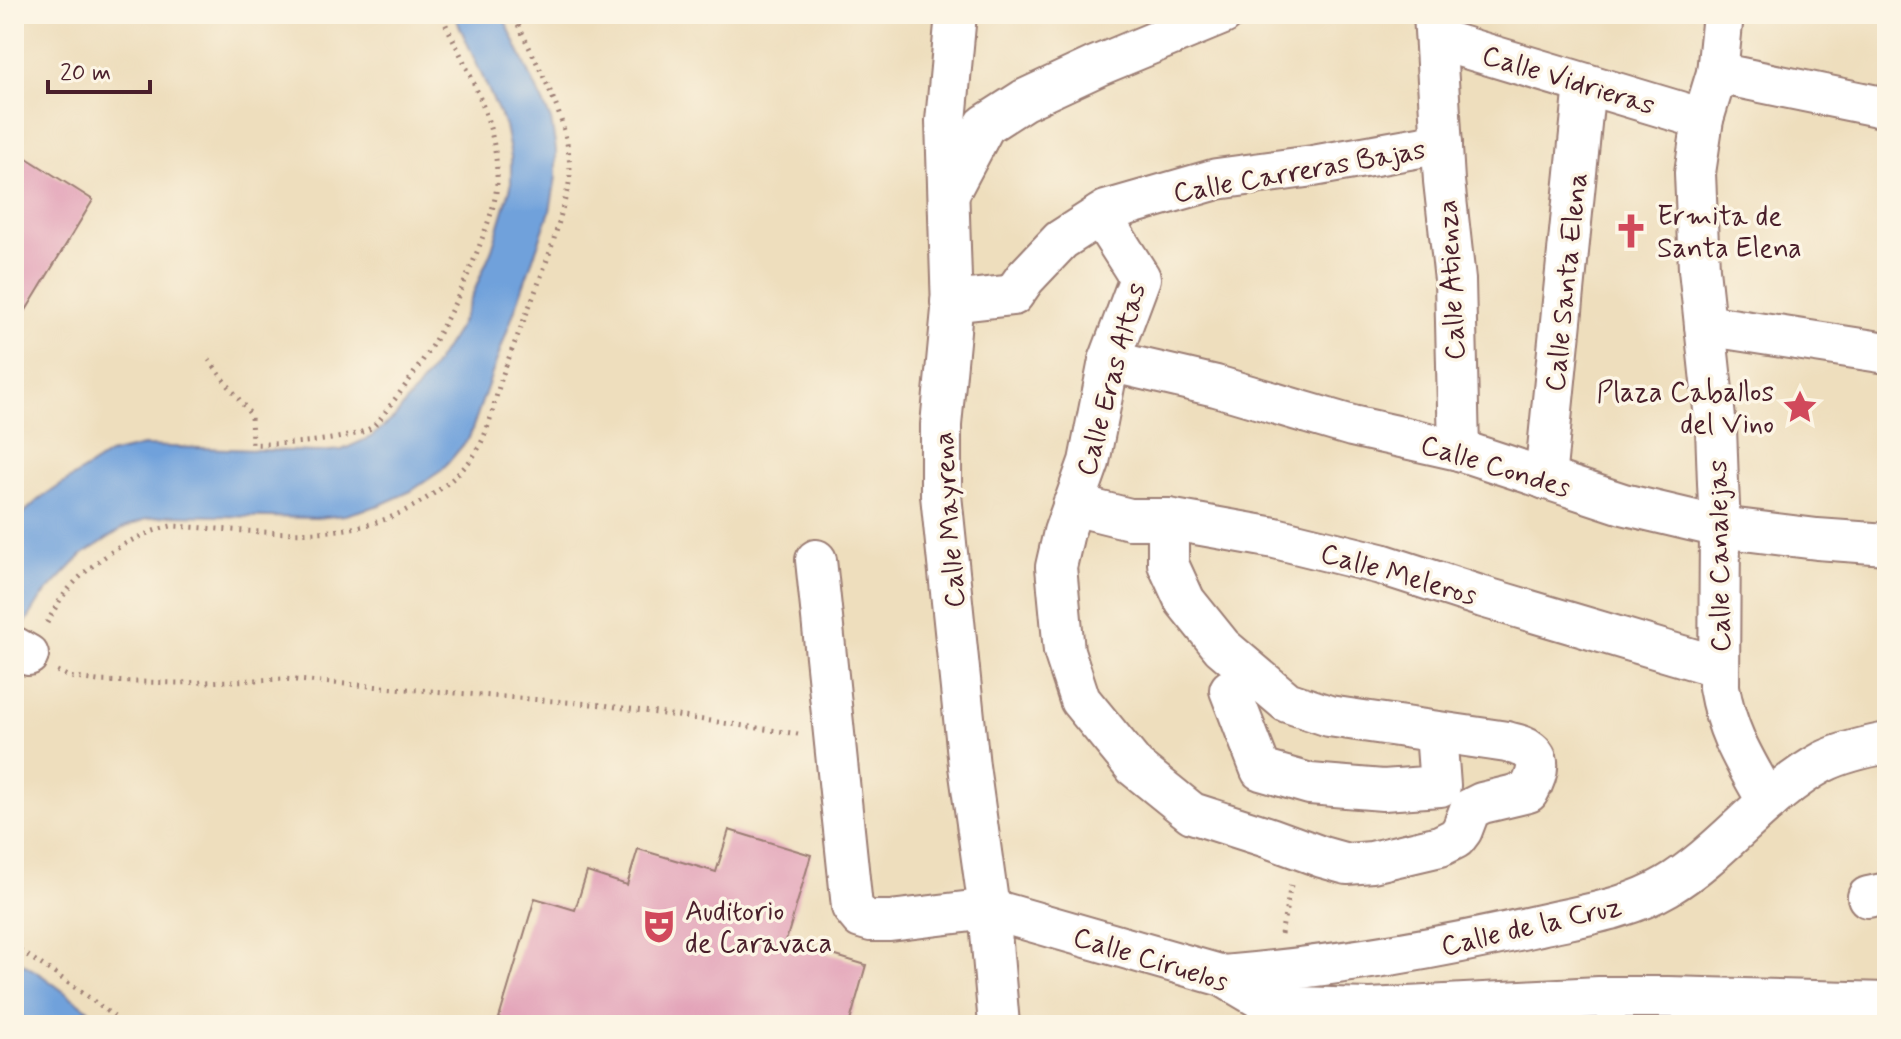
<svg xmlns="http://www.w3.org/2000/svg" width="1901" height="1039" font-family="Mynerve,sans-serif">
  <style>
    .water { fill: #70a1db; stroke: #5d6083; stroke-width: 2 }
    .building { fill: #e19eb6 }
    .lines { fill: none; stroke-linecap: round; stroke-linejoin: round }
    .minor-casing { stroke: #9c7e74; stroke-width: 44 }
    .path { stroke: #9c7e74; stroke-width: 5; stroke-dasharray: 2 6; stroke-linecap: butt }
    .minor { stroke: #fff; stroke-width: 40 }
    .labels { text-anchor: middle; stroke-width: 7; stroke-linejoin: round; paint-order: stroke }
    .street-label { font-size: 28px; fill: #4a1f2b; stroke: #fcf5e5 }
    .poi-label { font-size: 28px; fill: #4a1f2b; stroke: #fcf5e5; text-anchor: start }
  </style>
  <rect width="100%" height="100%" fill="#fcf5e5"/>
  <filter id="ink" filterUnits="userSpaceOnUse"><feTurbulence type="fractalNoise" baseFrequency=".0125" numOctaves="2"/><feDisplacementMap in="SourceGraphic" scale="16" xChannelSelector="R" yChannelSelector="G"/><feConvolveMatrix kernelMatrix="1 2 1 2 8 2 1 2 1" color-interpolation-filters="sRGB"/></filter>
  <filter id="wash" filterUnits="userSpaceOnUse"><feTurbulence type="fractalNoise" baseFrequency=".006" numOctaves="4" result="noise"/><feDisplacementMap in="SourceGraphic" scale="32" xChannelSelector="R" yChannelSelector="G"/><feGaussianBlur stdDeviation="1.8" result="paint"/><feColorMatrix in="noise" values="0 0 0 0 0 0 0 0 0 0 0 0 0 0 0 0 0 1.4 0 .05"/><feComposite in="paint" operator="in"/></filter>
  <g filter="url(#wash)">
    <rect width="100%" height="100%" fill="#eedebd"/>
    <g class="water">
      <polygon points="454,14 502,14 551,120 556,150 556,177 550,211 469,438 442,470 411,491 380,505 345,515 316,518 170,515 146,519 122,529 82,555 41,598 26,622 14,648 14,522 38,500 109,454 143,446 317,452 342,450 371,437 394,418 430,372 460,325 492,249 511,186 511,157 505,126"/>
      <polygon points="14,958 40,974 109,1025 14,1025"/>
    </g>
    <g id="blocks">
      <g class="building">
        <polygon points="14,150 93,200 14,330"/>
        <polygon points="729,830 811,855 786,941 866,965 849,1025 497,1025 535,898 575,910 587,872 627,885 638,849 716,872"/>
      </g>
    </g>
  </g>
  <g filter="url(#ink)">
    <use href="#blocks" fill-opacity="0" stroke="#9c7e74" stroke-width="2"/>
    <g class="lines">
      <g class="minor-casing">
        <g id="minor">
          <polyline points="956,14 946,121 952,310 941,425 941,495 969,766 989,909 999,1025"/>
          <polyline points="1434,14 1444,181 1455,280 1459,450"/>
          <path d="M1723 14 1717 73 1703 119 1695 173 1699 269 1716 428 1718 483 1720 527 1719 687C1727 734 1745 761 1768 802"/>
          <polyline points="1436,39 1703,119"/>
          <polyline points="1717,73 1887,108"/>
          <polyline points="949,193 985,125 1024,100 1097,66 1223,14"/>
          <path d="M1100 215 1140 278 1109 361 1089 462 1064 532 1056 567 1064 651 1080 700 1135 767 1192 813 1270 838 1322 857 1347 864 1372 862 1440 846 1456 838 1462 830 1470 809 1482 803 1528 792C1536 778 1544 760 1527 749 1522 745 1513 744 1507 742L1329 716 1287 702 1222 647 1185 601 1168 564V519"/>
          <polyline points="951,302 1013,295 1025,278 1061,240 1106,211 1217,179 1313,166 1442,143"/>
          <polyline points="1705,325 1887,353"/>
          <polyline points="1109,361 1216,386 1352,426 1459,450 1623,504 1720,527 1817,539 1887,544"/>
          <polyline points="1545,479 1585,84"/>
          <polyline points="1073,505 1130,519 1168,519 1275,538 1381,564 1483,597 1719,667"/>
          <polyline points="816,560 852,907 861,918 871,921 890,921 989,909 1223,976 1262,999 1294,1007 1370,1009 1599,997 1668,997 1887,1003"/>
          <polyline points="14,647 28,655"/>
          <polyline points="1230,690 1261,770 1310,784 1383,790 1440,786 1436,732"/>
          <polyline points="1868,897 1887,893"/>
          <path d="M1223 976C1329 967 1436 949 1540 925 1584 915 1628 909 1667 886 1724 852 1764 794 1823 762 1843 752 1866 747 1887 743"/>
        </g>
      </g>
      <g class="path">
        <path d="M209 360 251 415 252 444C277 445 353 441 372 427 381 420 388 408 395 399 433 351 461 296 482 239 490 217 498 197 497 174 496 117 464 64 441 14"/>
        <path d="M47 623C52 614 57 604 63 596 88 563 131 535 171 526 247 529 340 547 410 508 434 495 459 477 475 454 490 431 494 400 503 374 522 321 547 270 561 214 564 201 570 186 570 173 570 117 536 64 513 14"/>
        <polyline points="57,671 69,677 98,681 179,683 284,679 603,705 798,734"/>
        <polyline points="1281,934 1291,885"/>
        <path d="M14 947C52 971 89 996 124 1025"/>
      </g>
      <use href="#minor" class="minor"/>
    </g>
  </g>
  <defs>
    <g id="church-bare" transform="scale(2.76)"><path d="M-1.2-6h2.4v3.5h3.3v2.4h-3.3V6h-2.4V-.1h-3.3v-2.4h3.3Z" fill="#d1495b" stroke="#fcf5e5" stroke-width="2.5" paint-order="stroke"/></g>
    <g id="sight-bare" transform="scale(2.76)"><path d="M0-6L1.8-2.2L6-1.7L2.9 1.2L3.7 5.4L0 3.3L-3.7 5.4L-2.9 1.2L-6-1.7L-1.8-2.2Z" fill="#d1495b" stroke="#fcf5e5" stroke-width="2.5" paint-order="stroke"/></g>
    <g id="theatre-bare" transform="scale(2.76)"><path d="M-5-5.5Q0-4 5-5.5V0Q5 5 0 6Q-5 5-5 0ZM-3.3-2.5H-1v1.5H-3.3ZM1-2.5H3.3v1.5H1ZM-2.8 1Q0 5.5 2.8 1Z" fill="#d1495b" stroke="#fcf5e5" stroke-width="2.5" paint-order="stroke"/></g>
  </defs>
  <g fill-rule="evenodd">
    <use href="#church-bare" x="1631" y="231"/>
    <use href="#sight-bare" x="1800" y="407"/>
    <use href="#theatre-bare" x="659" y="926"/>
  </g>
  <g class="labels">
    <g class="street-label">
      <text transform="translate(1569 79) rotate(17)" y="10">Calle Vidrieras</text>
      <text transform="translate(1299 170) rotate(-10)" y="10">Calle Carreras Bajas</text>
      <text transform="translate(1450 280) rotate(-93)" y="10">Calle Atienza</text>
      <text transform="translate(1565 282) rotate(-84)" y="10">Calle Santa Elena</text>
      <text transform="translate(1110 379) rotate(-75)" y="10">Calle Eras Altas</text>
      <text transform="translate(1496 465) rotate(17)" y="10">Calle Condes</text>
      <text transform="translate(948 520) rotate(-94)" y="10">Calle Mayrena</text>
      <text transform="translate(1718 556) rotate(-91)" y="10">Calle Canalejas</text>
      <text transform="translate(1399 573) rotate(16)" y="10">Calle Meleros</text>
      <text transform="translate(1531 925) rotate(-13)" y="10">Calle de la Cruz</text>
      <text transform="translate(1151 958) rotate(17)" y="10">Calle Ciruelos</text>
    </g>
    <g class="poi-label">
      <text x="1657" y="225">Ermita de<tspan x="1657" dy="32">Santa Elena</tspan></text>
      <text x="1774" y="401" text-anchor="end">Plaza Caballos<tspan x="1774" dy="32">del Vino</tspan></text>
      <text x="685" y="920">Auditorio<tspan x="685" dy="32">de Caravaca</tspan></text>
    </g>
  </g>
  <rect width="1901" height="1039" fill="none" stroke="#fcf5e5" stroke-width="48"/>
  <path d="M48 80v12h102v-12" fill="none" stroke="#4a1f2b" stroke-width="4"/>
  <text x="60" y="80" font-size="24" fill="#4a1f2b" stroke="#fcf5e5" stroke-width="6" paint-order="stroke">20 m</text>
</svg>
